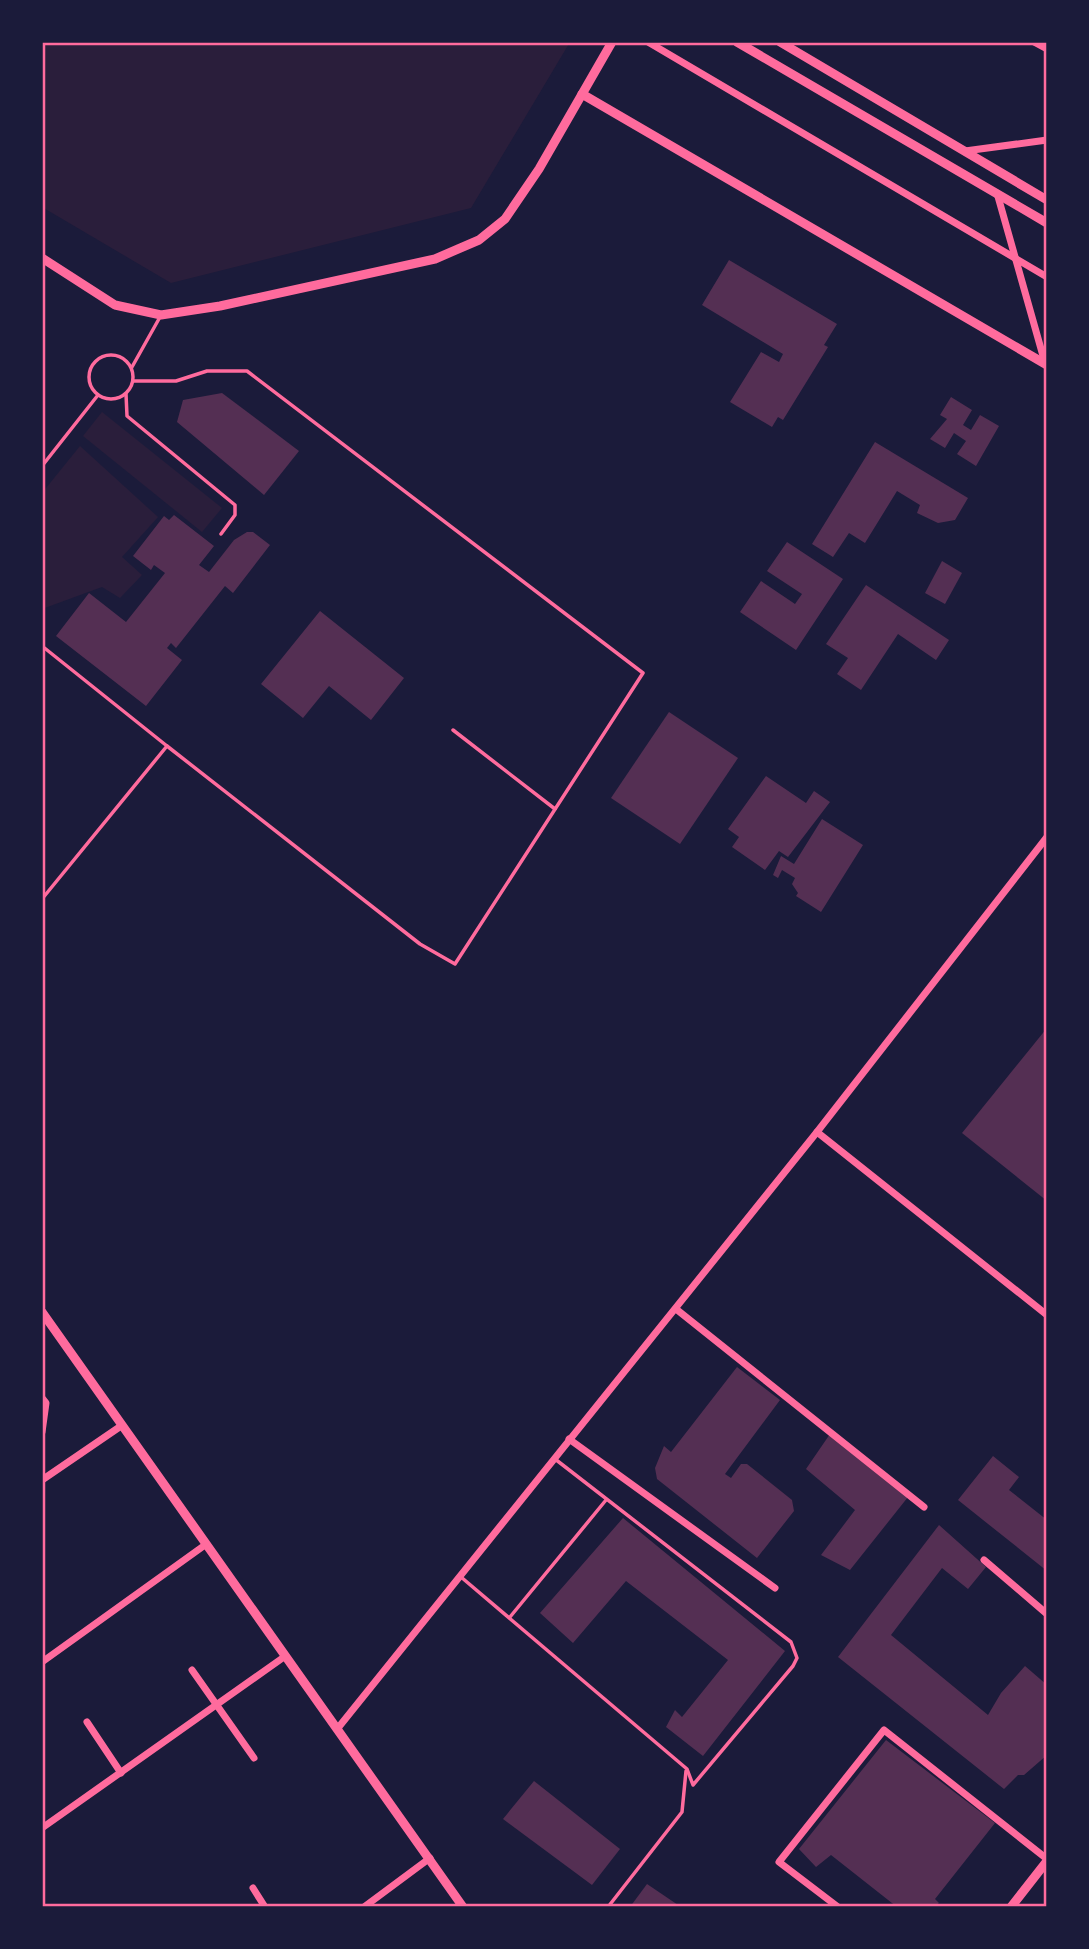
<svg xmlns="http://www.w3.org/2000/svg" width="1089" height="1949" font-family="Manrope,sans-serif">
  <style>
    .green { fill: #2a1e3b }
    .building { fill: #542f53 }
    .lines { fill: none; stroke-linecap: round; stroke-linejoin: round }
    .service { stroke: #ff6b9d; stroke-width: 3.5 }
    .minor { stroke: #ff6b9d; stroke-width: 7 }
    .tertiary { stroke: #ff6b9d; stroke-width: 9 }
    .neatline { fill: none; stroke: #ff6b9d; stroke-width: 2.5 }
  </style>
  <rect width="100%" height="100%" fill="#1b1b3a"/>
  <g class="green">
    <polygon points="42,42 570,42 471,208 171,283 42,207"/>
    <polygon points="102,412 222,508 202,532 83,436"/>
    <polygon points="80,446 158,517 122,557 142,575 120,598 102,587 42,609 42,493"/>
  </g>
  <g class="building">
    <polygon points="729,260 837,324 824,345 828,347 783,420 778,417 772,427 730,402 761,352 779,362 783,354 702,305"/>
    <polygon points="222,393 299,451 264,495 177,422 183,400"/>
    <polygon points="951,397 972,410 963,425 971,430 980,415 999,426 976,466 957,454 966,441 954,433 945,448 930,439 947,419 940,415"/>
    <polygon points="875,442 968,498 955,520 938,523 917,513 920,505 897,491 865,543 849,533 833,557 812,544"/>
    <polygon points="174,515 214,546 199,565 209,572 234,540 247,532 253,532 270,545 233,593 225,586 176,648 171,643 167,648 182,660 146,706 56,636 89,593 126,622 165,573 154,565 151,570 133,556 164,516 169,520"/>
    <polygon points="787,542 843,579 796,650 740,612 761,581 795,604 802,594 767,571"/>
    <polygon points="942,561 962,573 945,604 925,593"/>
    <polygon points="866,585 949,640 936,660 898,634 861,690 837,674 848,658 826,644"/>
    <polygon points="320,611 404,678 371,720 329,686 303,718 261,684"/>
    <polygon points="669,712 738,758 680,844 611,798"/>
    <polygon points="766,776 806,803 814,791 830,802 788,857 779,851 765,870 732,847 739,837 728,829"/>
    <polygon points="822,819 863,845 821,912 796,896 798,893 792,884 795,878 782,870 778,878 773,875 781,856 794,864"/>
    <polygon points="1047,1028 1047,1201 962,1133"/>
    <polygon points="737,1367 780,1400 725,1474 731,1478 741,1464 747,1464 792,1500 794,1511 757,1558 657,1479 655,1468 664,1446 671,1452"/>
    <polygon points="830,1434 908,1497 850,1570 821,1555 855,1510 806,1469"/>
    <polygon points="993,1456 1019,1477 1009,1490 1047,1520 1047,1571 958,1500"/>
    <polygon points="623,1518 785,1651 703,1756 666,1727 675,1710 682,1717 728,1660 626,1581 573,1643 540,1613"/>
    <polygon points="939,1525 986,1567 968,1589 942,1568 891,1635 988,1715 1001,1693 1025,1666 1047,1685 1047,1755 1024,1775 1018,1775 1004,1789 838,1657"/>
    <polygon points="886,1740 995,1823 935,1899 939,1903 933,1907 897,1907 831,1855 816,1867 799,1849"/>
    <polygon points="534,1781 620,1849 592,1885 503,1819"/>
    <polygon points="647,1884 681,1907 630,1907"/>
  </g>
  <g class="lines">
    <g class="service">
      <circle cx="111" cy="377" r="22"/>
      <polyline points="132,367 160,317"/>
      <polyline points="126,394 127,416 235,505 235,515 221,534"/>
      <polyline points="42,466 98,395"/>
      <polyline points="42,646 167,746"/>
      <polyline points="453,730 555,809"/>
      <polyline points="42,899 167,746 420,944 455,964 643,673 247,371 207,371 176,381 133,381"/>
      <polyline points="461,1577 687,1769 693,1785 793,1666 797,1658 791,1642 555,1459"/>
      <polyline points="510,1617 606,1500"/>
      <polyline points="608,1907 682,1812 686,1771"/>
    </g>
    <g class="minor">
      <polyline points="648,42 1047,277"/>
      <polyline points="1034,42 1047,49"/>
      <polyline points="965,151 1047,140"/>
      <polyline points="997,193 1045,363"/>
      <polyline points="817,1132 1047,1315"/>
      <polyline points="676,1309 924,1507"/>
      <polyline points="42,1398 46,1403 42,1432"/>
      <polyline points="569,1439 775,1588"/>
      <polyline points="42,1480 121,1426"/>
      <polyline points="984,1560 1047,1614"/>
      <polyline points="42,1662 205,1545"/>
      <polyline points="192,1670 254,1758"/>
      <polyline points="87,1722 121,1773"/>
      <polyline points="338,1728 817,1132 1047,837"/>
      <polyline points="42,1828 284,1657"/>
      <polyline points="253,1888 265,1907"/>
      <polyline points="364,1907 430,1858"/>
      <polyline points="838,1907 779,1862 884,1730 1047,1859"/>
    </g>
    <g class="tertiary">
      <polyline points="737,42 1047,223"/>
      <polyline points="780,42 1047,200"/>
      <polyline points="582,94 1047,365"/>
      <polyline points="42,258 115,305 161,315 220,306 435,259 479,240 505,219 539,169 612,42"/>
      <polyline points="42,1312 463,1907"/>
      <polyline points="1011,1907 1047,1861"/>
    </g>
  </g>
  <rect width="1089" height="1949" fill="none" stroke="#1b1b3a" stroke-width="88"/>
  <rect x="44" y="44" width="1001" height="1861" class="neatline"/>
</svg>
